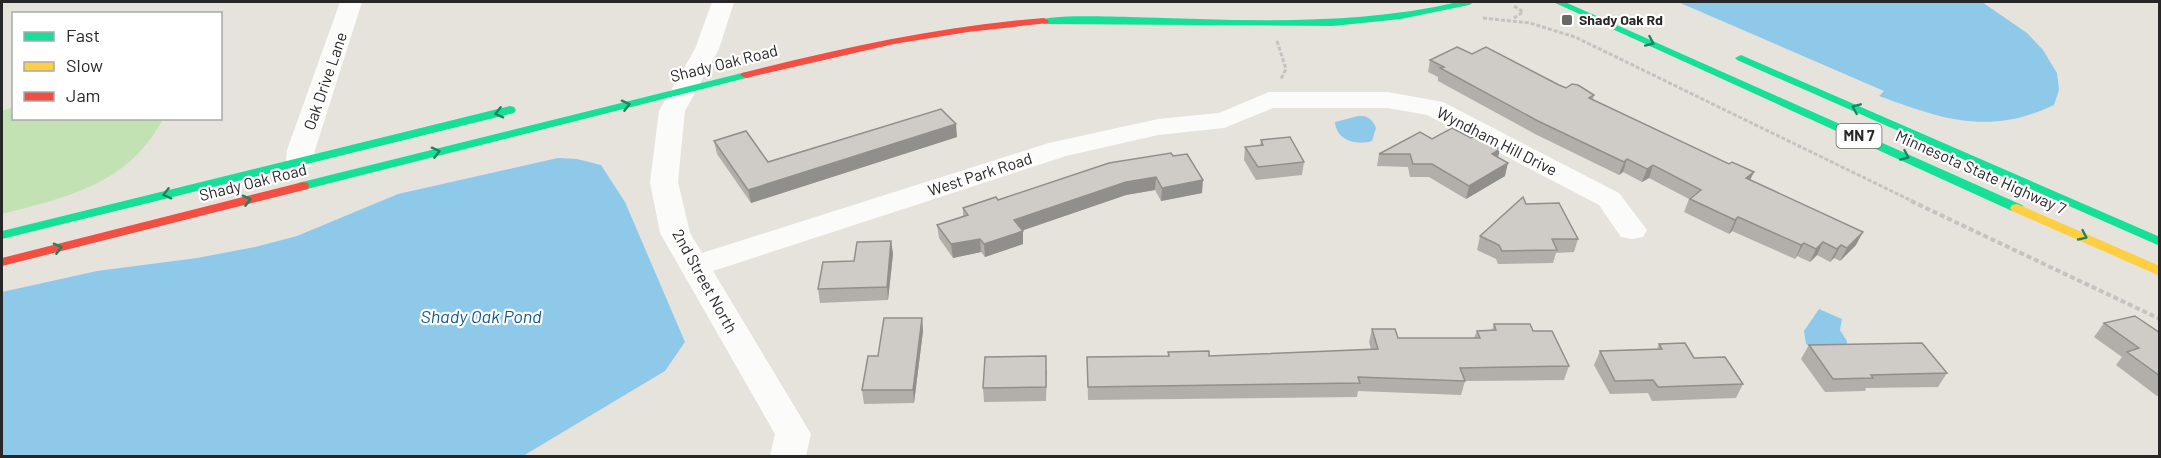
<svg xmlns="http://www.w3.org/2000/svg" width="2161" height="458" font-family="Barlow,sans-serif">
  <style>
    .green { fill: #c3e2b4 }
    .water { fill: #8fc9e9 }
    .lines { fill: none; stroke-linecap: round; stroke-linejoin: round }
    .path-far1 { stroke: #c4c3c2; stroke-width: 3; stroke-dasharray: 4 2; stroke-linecap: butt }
    .path { stroke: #c4c3c2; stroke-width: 4; stroke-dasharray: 5 3; stroke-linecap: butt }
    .street { fill: #fbfbfa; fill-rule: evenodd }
    .fast { fill: #16e098; fill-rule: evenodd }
    .slow { fill: #ffcf43; fill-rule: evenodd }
    .jam { fill: #f24e42; fill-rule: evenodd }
    .wall { fill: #b2afab }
    .shaded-wall { fill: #918f8b }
    .building { fill: #cfccc7; stroke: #918f8b; stroke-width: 1.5 }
    .oneway { stroke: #1e8460 }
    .poi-dot { fill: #6a6966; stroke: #fff; stroke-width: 2 }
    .labels { text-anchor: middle; stroke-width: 4.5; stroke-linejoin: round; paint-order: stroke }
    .far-poi-label { font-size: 14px; font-weight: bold; fill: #272727; stroke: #fff; text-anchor: start }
    .shield { fill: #fff; stroke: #686868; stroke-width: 1.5 }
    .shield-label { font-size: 15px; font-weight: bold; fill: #272727 }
    .street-label { font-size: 16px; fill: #272727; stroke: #fff }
    .water-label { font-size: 18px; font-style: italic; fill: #0d5a95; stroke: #fff }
  </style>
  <rect width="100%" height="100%" fill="#e6e3dc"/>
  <path class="green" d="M13 107 14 118 163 119C128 184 69 197 2 214V111Z"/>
  <g class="water">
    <path d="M1678 2H1982L2027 33 2043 50 2057 73 2059 90 2054 105C1989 136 1942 119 1879 96L1884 91Z"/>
    <path d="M1358 116C1367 115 1373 120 1376 128L1372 141C1356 146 1336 140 1335 122Z"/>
    <polygon points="558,158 577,159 601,165 625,202 685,342 665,371 523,456 2,456 2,292 97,271 197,258 255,247 297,236 398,194"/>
    <polygon points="1819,309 1842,319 1840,330 1847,341 1847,348 1812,348 1806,344 1804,331"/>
  </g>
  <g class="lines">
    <g class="path-far1">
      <polyline points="1514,6 1523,12 1514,18"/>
      <polyline points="1483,18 1530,23 1575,37 1914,202"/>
      <polyline points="1277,41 1286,69 1281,79"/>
    </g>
    <polyline class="path" points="1911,201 2160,319"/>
    <g class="street">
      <polygon points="340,2 362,2 315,150 314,161 310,167 300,169 290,167 286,161 287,150"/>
      <polygon points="712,2 734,2 719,49 685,111 678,182 690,233 702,253 1049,143 1158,119 1219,113 1269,92 1388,92 1443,102 1619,193 1647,230 1643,237 1632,239 1621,237 1599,205 1427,115 1388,108 1273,108 1224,128 1158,135 1066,156 713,271 811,434 806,456 770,456 775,434 660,233 650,182 659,111 695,49"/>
    </g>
    <g class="fast">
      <path d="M1458 2H1474L1469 5 1401 19 1333 26 1044 24 1039 21C1048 14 1113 17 1129 17 1240 20 1349 27 1458 2Z"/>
      <polygon points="1553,2 1565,2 2022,205 2024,208 2022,211 2012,211"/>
      <polygon points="1741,55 2160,237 2160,246 1737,60 1735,58"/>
      <polygon points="746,72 750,73 750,77 303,190 297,186 298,183"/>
      <polygon points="510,106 514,107 516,110 514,113 2,239 2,231"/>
    </g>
    <polygon class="slow" points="2017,204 2160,266 2160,276 2012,211 2010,208 2012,205"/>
    <g class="jam">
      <path d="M1044 18 1049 21 1048 23 968 32 894 44 746 78 740 75 742 73C842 48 941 26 1044 18Z"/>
      <polygon points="303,182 308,183 309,186 308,189 2,266 2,258"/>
    </g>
  </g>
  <g class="wall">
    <polygon points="1472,54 1559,85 1594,95 1593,99 1729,164 1754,172 1750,179 1856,245 1840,261 1834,258 1830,262 1817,255 1810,262 1797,256 1795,259 1732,231 1729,234 1684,212 1689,199 1649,178 1642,182 1623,172 1619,175 1535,134 1438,81 1438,77 1428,72 1430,60"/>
    <polygon points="957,137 751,203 717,154 714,141 768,162"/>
    <polygon points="1432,139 1498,157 1505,176 1466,199 1429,177 1410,177 1408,167 1377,166 1379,154"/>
    <polygon points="1261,140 1304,162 1302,175 1256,180 1244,160 1245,147 1260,146"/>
    <polygon points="1173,156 1202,193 1161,201 1155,190 1126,195 1023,230 1023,244 985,257 981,252 953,258 939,238 937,225 963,216 963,208"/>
    <polygon points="1526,204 1578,239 1574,252 1556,253 1553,263 1498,264 1496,259 1477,250 1480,236"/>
    <polygon points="891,241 893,254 888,300 820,303 818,289"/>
    <polygon points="922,318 923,331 914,403 864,404 862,390 878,356"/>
    <polygon points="2104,323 2160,333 2160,395 2157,396 2116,365 2122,357 2094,337"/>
    <polygon points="1494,324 1533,331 1569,366 1564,380 1465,381 1461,395 1358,391 1357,397 1088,400 1087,357 1168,356 1168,352 1209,356 1371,350 1369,342 1372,329 1398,338 1474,338 1477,331 1492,330"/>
    <polygon points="1659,344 1694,358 1743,384 1736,398 1652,401 1648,393 1610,394 1594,365 1600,351 1657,349"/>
    <polygon points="1809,345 1947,373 1938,387 1866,388 1865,391 1825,392 1801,359"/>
    <polygon points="1047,370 1046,401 984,402 983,388"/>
  </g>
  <g class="shaded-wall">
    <polygon points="956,124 957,137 751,203 748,190"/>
    <polygon points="1500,149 1497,162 1492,154"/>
    <polygon points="1627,159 1623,172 1619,175 1624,162"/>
    <polygon points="1508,163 1505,176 1466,199 1469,186"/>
    <polygon points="1653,165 1649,178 1642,182 1647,169"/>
    <polygon points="1754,172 1748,184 1746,178"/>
    <polygon points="1156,177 1155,190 1126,195 1015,233 1014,220 1126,182"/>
    <polygon points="1203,180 1202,193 1161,201 1162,188"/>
    <polygon points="1738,217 1732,231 1729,234 1735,220"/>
    <polygon points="1023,231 1023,244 985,257 984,244"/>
    <polygon points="1863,232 1856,245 1840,261 1847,248"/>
    <polygon points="980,239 981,252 953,258 951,244"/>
    <polygon points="891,241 893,254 888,300 887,287"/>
    <polygon points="1823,242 1817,255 1810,262 1816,249"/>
    <polygon points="1804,243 1797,256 1795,259 1801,245"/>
    <polygon points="1841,245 1834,258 1830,262 1837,249"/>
    <polygon points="922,318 923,331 914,403 913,390"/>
  </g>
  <g class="building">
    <polygon points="1457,47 1472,54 1486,47 1559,85 1566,88 1572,84 1578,85 1594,95 1589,98 1729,164 1732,162 1754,172 1746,178 1863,232 1847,248 1841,245 1837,249 1823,242 1816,249 1804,243 1801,245 1738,217 1735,220 1690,199 1701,190 1653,165 1647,169 1627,159 1624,162 1538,121 1440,68 1444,67 1430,60"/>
    <polygon points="941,109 956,124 748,190 714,141 746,131 768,162"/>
    <polygon points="1452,128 1471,138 1476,136 1500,149 1492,154 1508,163 1469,186 1432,164 1413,164 1410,154 1379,154 1420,132 1432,139"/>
    <polygon points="1290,137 1304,162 1258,167 1245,147 1263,145 1261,140"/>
    <polygon points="1171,153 1173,156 1187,154 1203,180 1162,188 1156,177 1126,182 1014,220 1023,231 984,244 980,239 951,244 937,225 968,215 963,208 996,197 998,200 1109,163"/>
    <polygon points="1523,197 1526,204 1559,203 1578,239 1552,239 1557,250 1502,251 1499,245 1480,236"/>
    <polygon points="891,241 887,287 818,289 823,262 854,261 857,242"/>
    <polygon points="2135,316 2160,333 2160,376 2127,352 2139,348 2104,323"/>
    <polygon points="884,318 922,318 913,390 862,390 868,356 878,356"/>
    <polygon points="1494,324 1530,324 1533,331 1552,331 1569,366 1460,368 1465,381 1358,377 1360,383 1088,387 1087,357 1169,356 1168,352 1209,351 1209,356 1378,349 1372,329 1395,329 1398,338 1480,338 1477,331 1496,330"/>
    <polygon points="1685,343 1694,358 1725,357 1743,384 1658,387 1653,380 1615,381 1600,351 1662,349 1659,344"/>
    <polygon points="1922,343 1947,373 1871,375 1873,378 1833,379 1809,345"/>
    <polygon points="1046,356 1046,387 983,388 985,357"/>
  </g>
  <defs><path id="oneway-chevron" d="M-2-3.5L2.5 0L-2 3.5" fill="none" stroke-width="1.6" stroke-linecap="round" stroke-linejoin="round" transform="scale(1.5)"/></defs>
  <g class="oneway">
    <use href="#oneway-chevron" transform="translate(1650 42) rotate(24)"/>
    <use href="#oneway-chevron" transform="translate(626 105) rotate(-14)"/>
    <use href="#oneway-chevron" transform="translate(1856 108) rotate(-157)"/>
    <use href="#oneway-chevron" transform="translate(499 113) rotate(166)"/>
    <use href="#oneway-chevron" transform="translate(436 152) rotate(-14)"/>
    <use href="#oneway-chevron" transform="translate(1905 156) rotate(24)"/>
    <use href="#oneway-chevron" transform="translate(167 194) rotate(166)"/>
    <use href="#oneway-chevron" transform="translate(247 200) rotate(-14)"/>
    <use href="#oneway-chevron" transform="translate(2083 236) rotate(25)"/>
    <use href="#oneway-chevron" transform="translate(58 248) rotate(-14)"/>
  </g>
  <rect class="poi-dot" x="1561" y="14" width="12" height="12" rx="3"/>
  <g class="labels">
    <g class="far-poi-label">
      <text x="1579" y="25">Shady Oak Rd</text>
    </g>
    <rect class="shield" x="1836.5" y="124" width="45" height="24" rx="4.5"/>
    <g class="shield-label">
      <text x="1859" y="141">MN 7</text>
    </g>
    <g class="street-label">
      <text transform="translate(724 63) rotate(-14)" y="6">Shady Oak Road</text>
      <text transform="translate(325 81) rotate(-71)" y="6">Oak Drive Lane</text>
      <text transform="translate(1497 141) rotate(27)" y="6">Wyndham Hill Drive</text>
      <text transform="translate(1981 172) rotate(24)" y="6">Minnesota State Highway 7</text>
      <text transform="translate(980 174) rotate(-18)" y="6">West Park Road</text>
      <text transform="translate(253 182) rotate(-14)" y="6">Shady Oak Road</text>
      <text transform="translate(705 281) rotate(61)" y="6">2nd Street North</text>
    </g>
    <g class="water-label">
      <text x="481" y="323">Shady Oak Pond</text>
    </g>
  </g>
  <rect width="2161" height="458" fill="none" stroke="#272727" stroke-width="6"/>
  <rect x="12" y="12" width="210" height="108" fill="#ffffff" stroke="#a9a9a9" stroke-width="1.5"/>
  <rect x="24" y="32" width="30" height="9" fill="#16e098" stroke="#a9a9a9" stroke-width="1.5"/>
  <text x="66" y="42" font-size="18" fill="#272727">Fast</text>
  <rect x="24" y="62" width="30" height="9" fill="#ffcf43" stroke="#a9a9a9" stroke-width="1.5"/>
  <text x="66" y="72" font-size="18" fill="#272727">Slow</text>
  <rect x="24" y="92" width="30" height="9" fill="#f24e42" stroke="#a9a9a9" stroke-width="1.5"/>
  <text x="66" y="102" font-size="18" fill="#272727">Jam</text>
</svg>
